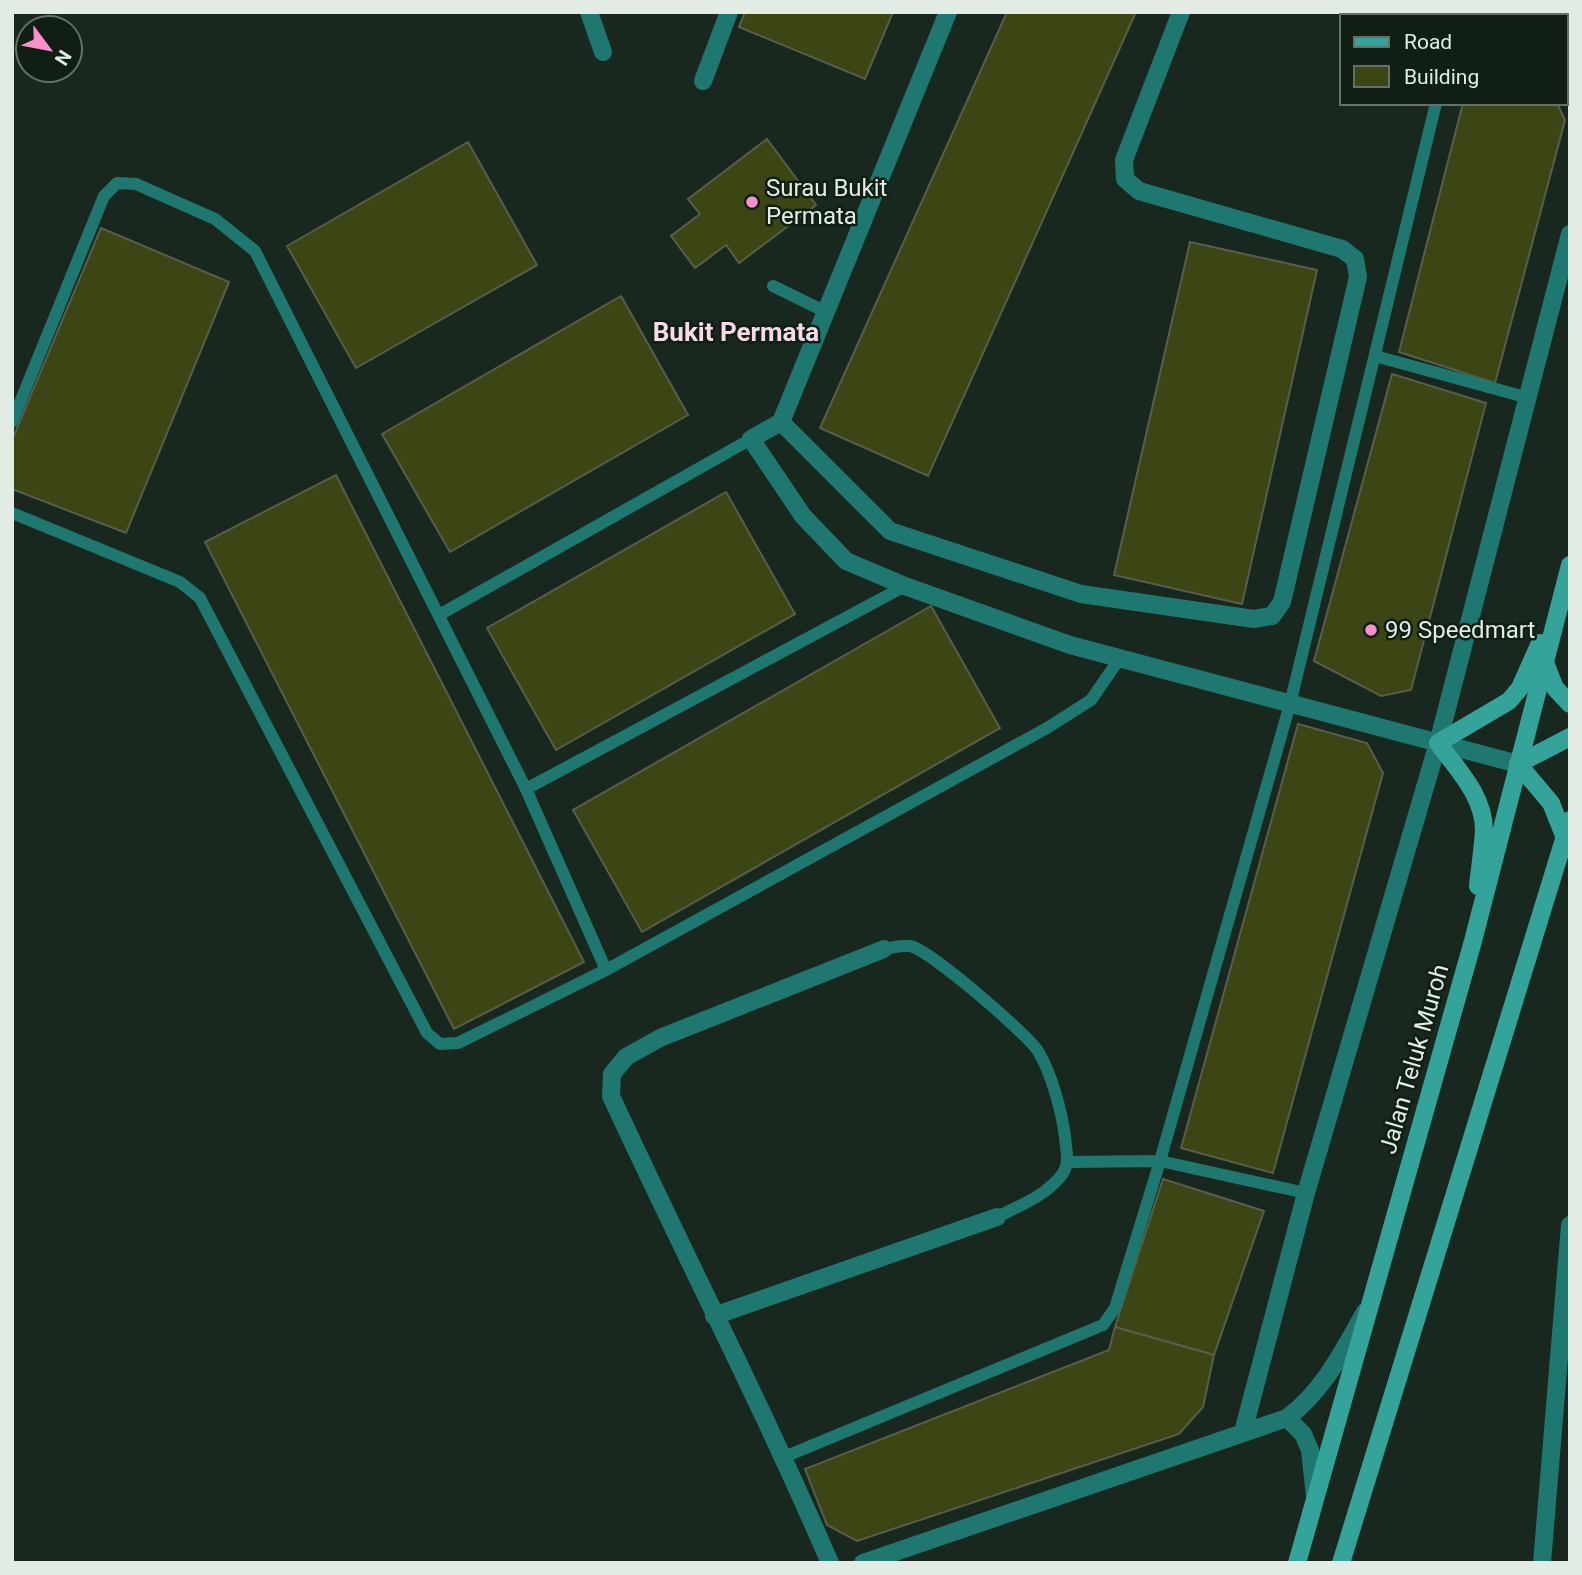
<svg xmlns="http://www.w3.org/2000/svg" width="1582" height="1575" font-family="Roboto,sans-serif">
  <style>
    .building { fill: #3c4614; stroke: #585d4c; stroke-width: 2 }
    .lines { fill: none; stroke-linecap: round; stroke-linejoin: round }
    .service { stroke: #1e7870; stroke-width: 12 }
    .minor { stroke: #1e7870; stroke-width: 18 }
    .secondary { stroke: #34a39a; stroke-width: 18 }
    .poi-dot { fill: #f890ca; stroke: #101e14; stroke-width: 2.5 }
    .labels { text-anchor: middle; stroke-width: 5; stroke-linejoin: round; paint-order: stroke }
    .poi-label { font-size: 24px; fill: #e2ece5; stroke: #101e14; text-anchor: start }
    .street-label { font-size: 24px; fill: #e2ece5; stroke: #101e14 }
    .neighbourhood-label { font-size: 26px; font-weight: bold; fill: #f9daea; stroke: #101e14 }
  </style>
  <rect width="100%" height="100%" fill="#19281e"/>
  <g class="building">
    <polygon points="745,12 893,12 865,79 739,27"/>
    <polygon points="1007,12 1136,12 928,476 820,428"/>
    <polygon points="1463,103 1557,103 1565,120 1495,383 1399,352"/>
    <polygon points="767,139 816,205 739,263 726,245 695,268 671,236 700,214 688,199"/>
    <polygon points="468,142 537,265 356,368 287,246"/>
    <polygon points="101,228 229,282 126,533 12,489 12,440"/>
    <polygon points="1190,242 1317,270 1242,604 1114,575"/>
    <polygon points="621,296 688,415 450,552 382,434"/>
    <polygon points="1392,374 1486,403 1411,690 1381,696 1314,661"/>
    <polygon points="336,475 584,962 454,1029 205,542"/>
    <polygon points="726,492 795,614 556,750 487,628"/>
    <polygon points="931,606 1000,728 642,932 573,810"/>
    <polygon points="1298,724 1367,743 1383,773 1273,1173 1181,1148"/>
    <polygon points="1163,1179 1264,1211 1214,1355 1115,1327"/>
    <polygon points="1115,1327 1214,1355 1203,1407 1179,1434 857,1541 827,1525 805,1469 1109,1350"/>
  </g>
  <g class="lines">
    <g class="service">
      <polyline points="1457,16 1457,15"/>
      <polyline points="773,286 826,312"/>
      <polyline points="1375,356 1529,398"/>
      <polyline points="12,422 104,196 117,183 136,184 215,219 255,251 526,789 606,970"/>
      <polyline points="12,513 180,582 200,598 427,1033 440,1044 458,1043 606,970 1047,728 1091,700 1120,658"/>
      <polyline points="439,615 751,439"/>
      <polyline points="526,789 905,586"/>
      <path d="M884 949C892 948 902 945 910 946 929 949 1027 1034 1038 1051 1051 1072 1062 1112 1065 1137 1066 1149 1070 1163 1063 1173 1048 1195 1019 1206 997 1217"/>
      <polyline points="1068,1162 1160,1161 1306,1193"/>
      <polyline points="784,1457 1103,1325 1115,1308 1160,1161 1290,704 1436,103"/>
    </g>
    <g class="minor">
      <polyline points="589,12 603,52"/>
      <polyline points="948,12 781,422 751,439 803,516 846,561 905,586 1070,645 1518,764"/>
      <polyline points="1473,12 1480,16"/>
      <polyline points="1566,60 1570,62"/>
      <polyline points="703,81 729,12"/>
      <polyline points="781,422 890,531 1081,594 1254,619 1272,616 1282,602 1358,277 1355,259 1342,249 1139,191 1125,179 1124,160 1181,12"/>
      <polyline points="714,1316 997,1217"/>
      <polyline points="1287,1418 1303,1434 1310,1450 1315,1497"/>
      <polyline points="1243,1432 1306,1193 1438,743 1570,234"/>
      <path d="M830 1563C762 1405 683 1252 611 1096L612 1074 626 1057 660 1038 884 949"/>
      <path d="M863 1563 1287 1418C1324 1390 1343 1351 1365 1312"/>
      <polyline points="1542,1563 1570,1225"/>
    </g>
    <g class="secondary">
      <polyline points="1544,660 1555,688 1570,704"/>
      <polyline points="1518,764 1551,803 1565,838"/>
      <polyline points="1518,764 1570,737"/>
      <path d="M1478 886C1480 867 1483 848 1484 830 1484 796 1457 769 1438 743L1509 701 1520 688 1540 643"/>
      <polyline points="1297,1563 1473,941 1570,565"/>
      <polyline points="1341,1563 1570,820"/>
    </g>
  </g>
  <g class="poi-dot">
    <circle cx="752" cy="202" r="7"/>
    <circle cx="1371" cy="630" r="7"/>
  </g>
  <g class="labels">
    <g class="poi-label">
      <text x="766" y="196">Surau Bukit<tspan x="766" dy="28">Permata</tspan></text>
      <text x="1385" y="638">99 Speedmart</text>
    </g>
    <g class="street-label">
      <text transform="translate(1414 1059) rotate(-74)" y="8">Jalan Teluk Muroh</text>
    </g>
    <g class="neighbourhood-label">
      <text x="736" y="341">Bukit Permata</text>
    </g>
  </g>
  <rect width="1582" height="1575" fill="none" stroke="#e2ece5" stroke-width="28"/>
  <rect x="1340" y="14" width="228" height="91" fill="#101e14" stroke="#647068" stroke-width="2"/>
  <rect x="1354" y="37" width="35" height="10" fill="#34a39a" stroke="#647068" stroke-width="2"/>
  <text x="1404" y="49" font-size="21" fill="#e2ece5">Road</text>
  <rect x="1354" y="66" width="35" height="21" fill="#3c4614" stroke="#647068" stroke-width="2"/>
  <text x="1404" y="84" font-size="21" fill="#e2ece5">Building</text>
  <g transform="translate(49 49) rotate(122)"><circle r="33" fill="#101e14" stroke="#647068" stroke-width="2"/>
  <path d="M0-5L12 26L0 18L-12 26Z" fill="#f890ca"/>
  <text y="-10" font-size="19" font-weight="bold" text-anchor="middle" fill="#e2ece5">N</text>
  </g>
</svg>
